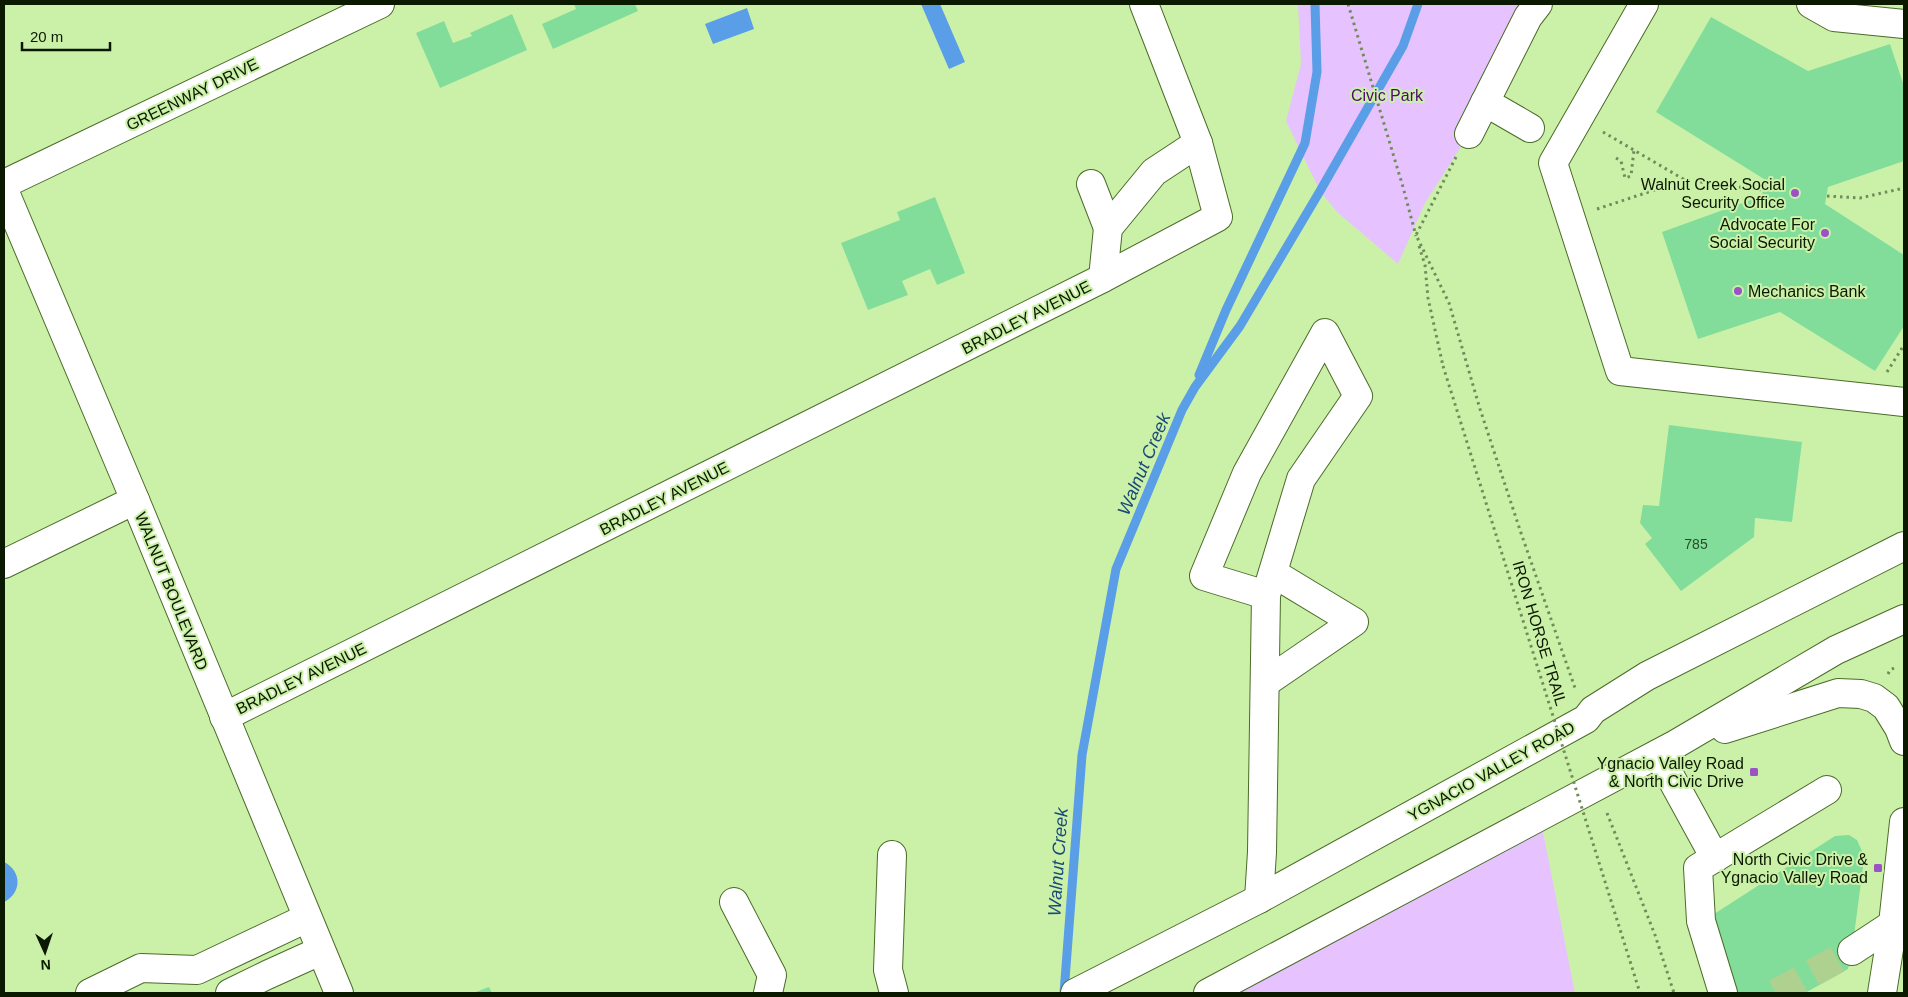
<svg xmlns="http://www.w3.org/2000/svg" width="1908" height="997" font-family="Arial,sans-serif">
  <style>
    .green { fill: #e6c2ff }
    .water { fill: #599ee6 }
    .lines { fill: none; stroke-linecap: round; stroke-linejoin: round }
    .stream { stroke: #599ee6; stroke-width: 9 }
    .building { fill: #83dd9a }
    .minor-tunnel { stroke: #aed190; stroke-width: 28; stroke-dasharray: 28 14; stroke-linecap: butt }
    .minor-casing { stroke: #4b6b28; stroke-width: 30 }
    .major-casing { stroke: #4b6b28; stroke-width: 30 }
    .highway-casing { stroke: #4b6b28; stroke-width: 30 }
    .path { stroke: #718c5a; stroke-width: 3; stroke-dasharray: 2.5 4; stroke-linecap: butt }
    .minor { stroke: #fff; stroke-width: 28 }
    .major { stroke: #fff; stroke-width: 28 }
    .highway { stroke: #fff; stroke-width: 28 }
    .path-bridge { stroke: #718c5a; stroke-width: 3; stroke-dasharray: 2.5 4; stroke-linecap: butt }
    .poi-dot { fill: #9a52c5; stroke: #cbf1a9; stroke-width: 2 }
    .labels { text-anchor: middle; stroke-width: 4; stroke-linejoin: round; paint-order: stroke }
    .number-label { font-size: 14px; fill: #2a4a27 }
    .street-label { font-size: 16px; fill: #0c1901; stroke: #cbf1a9 }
    .park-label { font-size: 16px; fill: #500970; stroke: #cbf1a9 }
    .poi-label { font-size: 16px; fill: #0c1901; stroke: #cbf1a9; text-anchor: end }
    .water-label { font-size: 18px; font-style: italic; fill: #1a4a79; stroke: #cbf1a9 }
  </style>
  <rect width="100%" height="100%" fill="#cbf1a9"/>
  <g class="green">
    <polygon points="1298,4 1538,4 1469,134 1425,203 1398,264 1337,212 1320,191 1286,121 1301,64"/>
    <polygon points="1540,817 1575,993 1208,993"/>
  </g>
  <g class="water">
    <polygon points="921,4 940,4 965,62 949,69"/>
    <polygon points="747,8 754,29 713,44 705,24"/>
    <path d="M4 862C22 871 22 893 4 902Z"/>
  </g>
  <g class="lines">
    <g class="stream">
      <polyline points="1199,375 1226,310 1305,143 1317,72 1315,4"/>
      <polyline points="1064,993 1082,755 1116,569 1182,410 1195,387 1240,326 1320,191 1403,46 1418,4"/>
    </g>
  </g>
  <g class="building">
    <polygon points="574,4 635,4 638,11 553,49 542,24 576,9"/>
    <polygon points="512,14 527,50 440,88 416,33 444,21 453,43 472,36 470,33"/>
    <polygon points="1711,17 1808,71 1890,44 1904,86 1904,161 1828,187 1825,204 1904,255 1904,326 1875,371 1780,312 1698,339 1662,232 1762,196 1764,179 1656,112"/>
    <polygon points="935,197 965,273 937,285 930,269 902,281 908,295 868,310 841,243 900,220 897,212"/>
    <polygon points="1669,425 1802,442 1792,522 1755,518 1754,537 1681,591 1645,544 1652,538 1640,523 1643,505 1659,506"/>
    <polygon points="1849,835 1857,840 1862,851 1863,867 1852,951 1848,969 1805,993 1728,993 1711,916 1835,836"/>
    <polygon points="489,987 492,993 473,993"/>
  </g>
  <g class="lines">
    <polyline class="minor-tunnel" points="1776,993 1852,951"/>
    <g class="minor-casing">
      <g id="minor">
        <polyline points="1644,4 1553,163 1620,371 1904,402"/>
        <polyline points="1811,4 1834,17 1904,24"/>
        <polyline points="1485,102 1530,128"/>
        <polyline points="1469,134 1528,17 1538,4"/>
        <polyline points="4,184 380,4"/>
        <polyline points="1091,184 1108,228"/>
        <polyline points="4,190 135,500 339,993"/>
        <polyline points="1103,278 1108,228 1154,172 1198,143"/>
        <polyline points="4,564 135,500"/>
        <polyline points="1265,683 1354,622 1273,573"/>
        <polyline points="224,717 1103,278 1218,217 1198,143 1144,4"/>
        <polyline points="1658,754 1715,858"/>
        <polyline points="892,855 888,970 894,993"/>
        <polyline points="1259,899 1262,852 1266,595 1204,576 1247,473 1325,333 1358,396 1301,479 1266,595"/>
        <polyline points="734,902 772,975 768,993"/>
        <polyline points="1852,951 1893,924"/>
        <polyline points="90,993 141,968 197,970 307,918"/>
        <polyline points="230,993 267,975 320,951"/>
        <polyline points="1723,993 1701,921 1698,868 1827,790"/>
      </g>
    </g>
    <g class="major-casing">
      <polyline id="major" points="1882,993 1893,924 1904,822"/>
    </g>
    <g class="highway-casing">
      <g id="highway">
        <polyline points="1725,729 1838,693 1861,694 1874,698 1886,707 1899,728 1904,741"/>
        <polyline points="1075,993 1259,899 1586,719 1593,710 1647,676 1904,546"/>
        <polyline points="1208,993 1676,744 1836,650 1904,619"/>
      </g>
    </g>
    <g class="path">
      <polyline points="1348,4 1403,187 1416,236"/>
      <polyline points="1603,132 1685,180 1763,190"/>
      <polyline points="1456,157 1416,235 1449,303 1480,409 1521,533 1575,688"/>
      <polyline points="1616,158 1621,161 1625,178 1631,176 1634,150"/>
      <polyline points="1827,196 1860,198 1904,188"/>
      <polyline points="1597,209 1685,180"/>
      <polyline points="1419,246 1425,265 1428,298 1443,366"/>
      <polyline points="1887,372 1904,345"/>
      <polyline points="1888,674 1890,670 1896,667"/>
      <polyline points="1607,813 1655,935 1674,993"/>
    </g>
    <use href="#minor" class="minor"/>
    <use href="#major" class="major"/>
    <use href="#highway" class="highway"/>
    <polyline class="path-bridge" points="1443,366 1640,993"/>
  </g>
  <g class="poi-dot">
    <circle cx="1795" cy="193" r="5"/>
    <circle cx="1825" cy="233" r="5"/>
    <circle cx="1738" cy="291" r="5"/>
    <rect x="1749" y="767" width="10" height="10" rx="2.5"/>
    <rect x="1873" y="863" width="10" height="10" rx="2.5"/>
  </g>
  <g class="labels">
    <g class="number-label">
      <text x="1696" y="549">785</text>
    </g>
    <g class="street-label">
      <text transform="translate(192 94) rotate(-26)" y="6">GREENWAY DRIVE</text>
      <text transform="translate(1026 317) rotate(-27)" y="6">BRADLEY AVENUE</text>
      <text transform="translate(664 498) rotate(-27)" y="6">BRADLEY AVENUE</text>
      <text transform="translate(172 591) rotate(68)" y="6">WALNUT BOULEVARD</text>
      <text transform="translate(1540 633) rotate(73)" y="6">IRON HORSE TRAIL</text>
      <text transform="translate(301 678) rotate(-26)" y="6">BRADLEY AVENUE</text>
      <text transform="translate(1491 771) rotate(-29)" y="6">YGNACIO VALLEY ROAD</text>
    </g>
    <g class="park-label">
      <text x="1387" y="101">Civic Park</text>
    </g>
    <g class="poi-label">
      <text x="1785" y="190">Walnut Creek Social<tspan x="1785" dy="18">Security Office</tspan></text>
      <text x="1815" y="230">Advocate For<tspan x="1815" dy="18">Social Security</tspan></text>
      <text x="1748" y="297" text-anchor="start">Mechanics Bank</text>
      <text x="1744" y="769">Ygnacio Valley Road<tspan x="1744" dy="18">&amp; North Civic Drive</tspan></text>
      <text x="1868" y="865">North Civic Drive &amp;<tspan x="1868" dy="18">Ygnacio Valley Road</tspan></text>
    </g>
    <g class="water-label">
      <text transform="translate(1144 464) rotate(-67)" y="6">Walnut Creek</text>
      <text transform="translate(1058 862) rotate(-86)" y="6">Walnut Creek</text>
    </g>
  </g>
  <rect width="1908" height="997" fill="none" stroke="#0c1901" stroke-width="10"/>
  <g transform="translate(45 952) rotate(177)" stroke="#cbf1a9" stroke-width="4" paint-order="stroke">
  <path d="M0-4L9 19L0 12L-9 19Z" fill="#0c1901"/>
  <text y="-8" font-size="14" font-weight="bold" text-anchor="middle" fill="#0c1901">N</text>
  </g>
  <path d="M22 42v8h88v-8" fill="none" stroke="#0c1901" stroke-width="2.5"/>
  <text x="30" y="42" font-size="15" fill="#0c1901" stroke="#cbf1a9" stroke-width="4" paint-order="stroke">20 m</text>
</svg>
